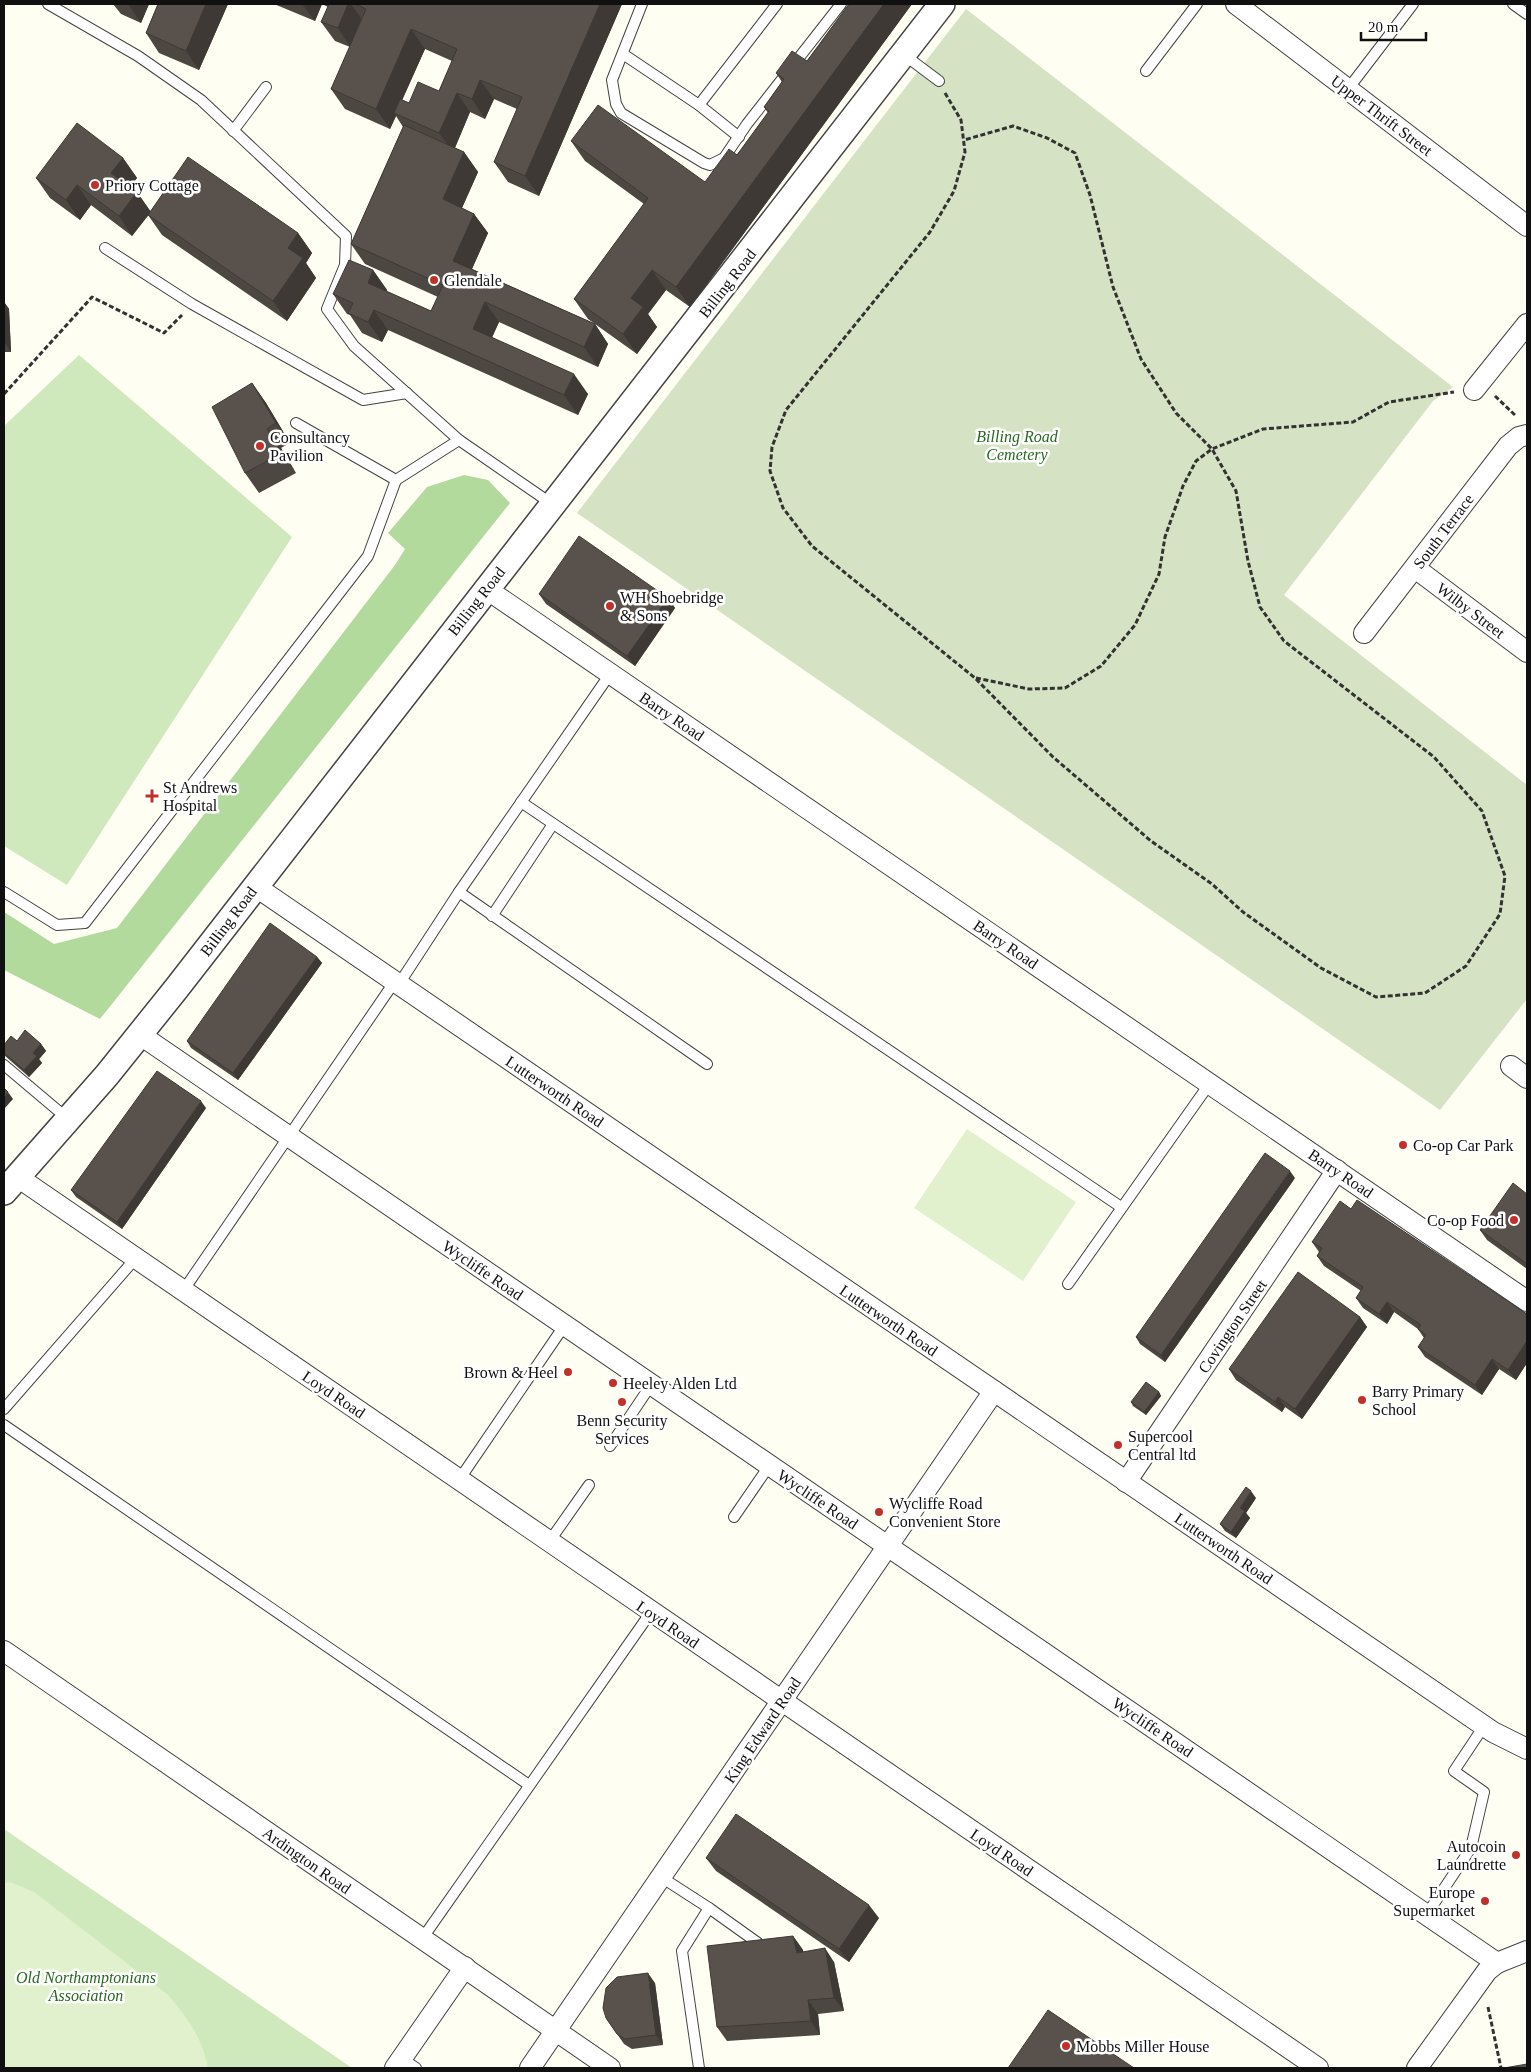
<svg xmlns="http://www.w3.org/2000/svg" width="1531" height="2072" font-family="'Times New Roman',serif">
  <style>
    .green { fill: #cfe9bc }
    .forest { fill: #b2da9c }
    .cemetery { fill: #d5e2c3 }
    .pitch { fill: #e1f1ce }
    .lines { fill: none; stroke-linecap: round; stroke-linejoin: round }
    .service-casing { stroke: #434343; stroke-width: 12 }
    .minor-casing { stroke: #434343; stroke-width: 22 }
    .tertiary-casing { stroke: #434343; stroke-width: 28 }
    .path { stroke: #323232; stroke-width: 3; stroke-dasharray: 5 2.5; stroke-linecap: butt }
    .service { stroke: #fff; stroke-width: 10 }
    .minor { stroke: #fff; stroke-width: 20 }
    .tertiary { stroke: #fff; stroke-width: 25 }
    .wall { fill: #4d4741; fill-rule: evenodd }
    .shaded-wall { fill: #3e3935 }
    .building { fill: #59524c; stroke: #3e3935 }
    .poi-dot { fill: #bf3129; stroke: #fff; stroke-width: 2 }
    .labels { text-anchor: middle; stroke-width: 5; stroke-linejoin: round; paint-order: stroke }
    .street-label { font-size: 16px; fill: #101010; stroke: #fff }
    .poi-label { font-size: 16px; fill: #101010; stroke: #fff; text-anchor: start }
    .park-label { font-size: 16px; font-style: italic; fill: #286820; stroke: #fff }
  </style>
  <rect width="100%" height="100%" fill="#fffef3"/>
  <g class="green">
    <polygon points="79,355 292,537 67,885 4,846 4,426"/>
    <polygon points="4,1829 352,2068 4,2068"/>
  </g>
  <polygon class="forest" points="464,475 488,480 510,503 100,1019 4,970 4,912 54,944 117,928 395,565 405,549 388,533 427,487"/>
  <polygon class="cemetery" points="966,9 1453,387 1433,401 1284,595 1527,785 1527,999 1440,1110 577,513"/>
  <g class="pitch">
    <polygon points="967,1129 1076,1202 1023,1281 914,1208"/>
    <path d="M10 1882 34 1892 167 1994C186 2015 203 2039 208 2068H4V1883Z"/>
  </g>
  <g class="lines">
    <g class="service-casing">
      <g id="service">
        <polyline points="48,4 138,56 201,100 346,236 345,265 327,309 354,346 459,440"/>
        <polyline points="642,4 612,80 616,104 621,113 704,163 710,165 724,158 747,124 841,4"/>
        <polyline points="1513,4 1527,14"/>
        <polyline points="623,54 699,105 739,137"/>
        <polyline points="903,54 939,81"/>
        <polyline points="1146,71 1197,4"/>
        <polyline points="1348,89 1413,4"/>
        <polyline points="699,105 777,4"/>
        <polyline points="233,131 266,87"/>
        <polyline points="105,248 192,304 363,400 407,393"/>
        <polyline points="296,423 396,480 459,440 552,504"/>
        <polyline points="521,802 1121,1207"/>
        <polyline points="4,892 57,925 85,923 368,556 396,480"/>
        <polyline points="459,892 707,1064"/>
        <polyline points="492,916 553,824"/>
        <polyline points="399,984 459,892 610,674"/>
        <polyline points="4,1065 68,1119"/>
        <polyline points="1068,1284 1210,1083"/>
        <polyline points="183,1291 395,981"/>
        <polyline points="4,1409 135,1259"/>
        <polyline points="4,1425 529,1785"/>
        <polyline points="610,1446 651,1385"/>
        <polyline points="459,1480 564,1326"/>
        <polyline points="734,1517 769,1466"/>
        <polyline points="549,1542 589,1485"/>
        <polyline points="661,1877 709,1908 758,1943"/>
        <polyline points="1427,1914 1471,1848 1484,1792 1454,1771 1484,1726"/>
        <polyline points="422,1939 651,1612"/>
        <polyline points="401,2058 416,2068"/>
        <polyline points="699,2068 682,1951 709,1908"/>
      </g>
    </g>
    <g class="minor-casing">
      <g id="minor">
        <polyline points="1236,4 1527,226"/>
        <polyline points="1474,390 1527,324"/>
        <polyline points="1415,568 1527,652"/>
        <polyline points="485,588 1527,1301"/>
        <polyline points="1364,633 1508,446 1519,437 1527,435"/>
        <polyline points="255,886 1493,1732 1527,1749"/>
        <polyline points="139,1034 1497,1963"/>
        <polyline points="1511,1066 1527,1078"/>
        <polyline points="19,1178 1318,2068"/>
        <polyline points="1126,1482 1337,1170"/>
        <polyline points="4,1651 610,2068"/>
        <polyline points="395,2068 465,1967"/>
        <polyline points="530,2068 994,1391"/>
        <polyline points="1417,2068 1487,1971 1497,1963 1527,1951"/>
      </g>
    </g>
    <g class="tertiary-casing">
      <polyline id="tertiary" points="4,1192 107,1075 176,989 942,4"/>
    </g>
    <g class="path">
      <polyline points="945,93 961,120 965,152 954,191 930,232 786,410 772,447 770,471 783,508 812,546 975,678 1053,757 1151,841 1212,884 1243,912 1321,968 1376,997 1425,993 1466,966 1500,914 1505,876 1482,811 1434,757 1284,641 1260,607 1248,561 1236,491 1212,449 1176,413 1141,359 1113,287 1090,195 1075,153 1047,138 1013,126 964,140"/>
      <polyline points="4,394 92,297 164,333 182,315"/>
      <polyline points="1495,396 1516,416"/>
      <polyline points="976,678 1029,689 1065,688 1101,666 1135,625 1159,574 1165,537 1183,486 1196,461 1212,449 1263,429 1353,422 1389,402 1454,392"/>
      <polyline points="1488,2007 1501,2068"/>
    </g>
    <use href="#service" class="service"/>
    <use href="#minor" class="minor"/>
    <use href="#tertiary" class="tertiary"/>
  </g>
  <g class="wall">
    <polygon points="113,4 149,4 141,23 121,14"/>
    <polygon points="158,4 228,4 199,70 159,53 146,33"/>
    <path d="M274 4H622L539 196 508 182 494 162 517 109 494 99 485 119 470 112 455 148 464 152 478 172 462 208 474 214 488 233 472 269 595 324 608 344 598 367 499 322 492 337 588 394 578 415 388 330 382 342 362 333 350 315 347 314 333 294 373 270 387 290 386 291 431 311 438 297 365 264 351 244 403 127 396 116 390 129 345 109 331 89 350 47 335 41 321 22 328 7 322 4 315 21ZM425 49 452 61 439 91 409 103 402 100Z"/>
    <polygon points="849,4 912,4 690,307 666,290 648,314 657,327 637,354 588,319 574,299 644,204 585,161 571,141 705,182 737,155 768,113 764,107 782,82 776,73 807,61"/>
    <polygon points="123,158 137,178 130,187 137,192 150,211 298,233 312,253 306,263 316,278 287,321 162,235 148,215 132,236 91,205 80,220 50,198 36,178"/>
    <polygon points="4,302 9,309 11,352 4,352"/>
    <polygon points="252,383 266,403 290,443 281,448 296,473 259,493 245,473"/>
    <polygon points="539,594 668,598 675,608 635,666 546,604"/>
    <polygon points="317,957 322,963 238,1080 191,1048 187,1041"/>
    <polygon points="17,1041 41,1044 46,1051 39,1059 42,1063 29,1077 4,1055 4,1045"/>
    <polygon points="206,1108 122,1229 76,1197 71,1190"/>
    <polygon points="1295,1178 1165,1362 1140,1344 1136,1337"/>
    <polygon points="1527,1194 1527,1269 1487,1240 1480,1230"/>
    <polygon points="1351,1209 1527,1314 1527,1363 1516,1380 1499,1369 1482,1395 1425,1357 1418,1347 1424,1338 1418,1329 1394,1312 1387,1324 1363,1308 1356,1298 1361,1291 1324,1266 1317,1256 1319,1252 1312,1242"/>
    <polygon points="1360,1317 1367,1327 1302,1419 1285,1407 1282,1412 1236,1380 1229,1369"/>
    <polygon points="1159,1392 1161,1396 1146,1415 1133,1406 1131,1402"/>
    <polygon points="1256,1498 1246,1513 1250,1518 1236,1538 1225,1531 1220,1524"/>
    <polygon points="706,1858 879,1918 849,1962 716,1871"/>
    <polygon points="793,1936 803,1950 803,1952 834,1962 844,2011 818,2014 820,2035 727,2041 717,2027"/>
    <polygon points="655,1983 663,2045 632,2049 624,2044 606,2018"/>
  </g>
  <g class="shaded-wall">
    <polygon points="128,4 149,4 141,23"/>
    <polygon points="206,4 228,4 199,70 186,51"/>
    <polygon points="302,4 322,4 315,21"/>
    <polygon points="348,4 351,4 363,21 351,48 338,28"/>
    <polygon points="600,4 622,4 539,196 525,176"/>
    <polygon points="884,4 912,4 690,307 676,287"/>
    <polygon points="411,29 425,49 396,114 394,113 396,116 390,129 376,109"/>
    <polygon points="480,80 494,99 485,119 472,99"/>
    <polygon points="457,93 470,112 453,152 439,133"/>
    <polygon points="464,152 478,172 457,219 443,199"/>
    <polygon points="123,158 137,178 125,193 111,173"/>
    <polygon points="77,185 91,205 80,220 66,200"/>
    <polygon points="137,192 151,212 132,236 119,216"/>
    <polygon points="474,214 488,233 467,280 453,261"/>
    <polygon points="298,233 312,253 306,263 316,278 287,321 273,301 288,248"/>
    <polygon points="373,270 387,290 381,303 368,283"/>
    <polygon points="652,270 666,290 648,314 657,327 637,354 623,334 631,298"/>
    <polygon points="4,302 9,309 11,352 4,341"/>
    <polygon points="485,302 499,322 487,349 473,329"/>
    <polygon points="374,310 388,330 382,342 368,322"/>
    <polygon points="595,324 608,344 598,367 584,347"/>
    <polygon points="574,374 588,394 578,415 564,395"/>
    <polygon points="252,383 266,403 290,443 276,423"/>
    <polygon points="267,429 281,448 296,473 282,453"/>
    <polygon points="668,598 675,608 635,666 627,656"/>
    <polygon points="317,957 322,963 238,1080 233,1073"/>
    <polygon points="41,1044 46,1051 39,1059 42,1063 29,1077 24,1070 33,1053"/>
    <polygon points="8,1092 13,1099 4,1109 4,1097"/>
    <polygon points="201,1101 206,1108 122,1229 117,1222"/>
    <polygon points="1290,1171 1295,1178 1165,1362 1161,1355"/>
    <polygon points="1387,1302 1394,1312 1387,1324 1379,1314"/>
    <polygon points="1360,1317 1367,1327 1302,1419 1295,1409"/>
    <polygon points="1527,1341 1527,1363 1516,1380 1508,1370"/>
    <polygon points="1492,1359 1499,1369 1482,1395 1475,1385"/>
    <polygon points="1159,1392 1161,1396 1146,1415 1144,1412"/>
    <polygon points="1278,1397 1285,1407 1282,1412 1275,1402"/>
    <polygon points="1251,1491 1256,1498 1246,1513 1250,1518 1236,1538 1231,1532 1240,1508"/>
    <polygon points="869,1905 879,1918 849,1962 839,1949"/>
    <polygon points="793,1936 803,1950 806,1967 797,1953"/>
    <polygon points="825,1948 834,1962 844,2011 834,1998"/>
    <polygon points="648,1973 655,1983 663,2045 656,2035"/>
    <polygon points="808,2000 818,2014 820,2035 811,2021"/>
  </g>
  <g class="building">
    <polygon points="158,4 206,4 186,51 146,33"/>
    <polygon points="329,4 348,4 338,28 321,22"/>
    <polygon points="355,4 600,4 525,176 494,162 522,97 480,80 472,99 457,93 439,133 394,113 400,99 409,103 418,82 439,91 457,49 411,29 376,109 331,89 366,9"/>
    <polygon points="849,4 884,4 676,287 652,270 631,298 643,307 623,334 574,299 648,198 571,141 598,105 705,182 729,149 737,155 769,111 764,107 784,79 776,73 792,51 807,61"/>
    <polygon points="77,123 123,158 111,173 137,192 119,216 77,185 66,200 36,178"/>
    <polygon points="404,125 464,152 443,199 474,214 453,261 595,324 584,347 485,302 473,329 574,374 564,395 374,310 368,322 348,313 353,303 333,294 349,260 373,270 368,283 431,311 443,285 351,244"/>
    <polygon points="188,157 298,233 288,248 303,258 273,301 148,215"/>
    <polygon points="252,383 276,423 267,429 282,453 245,473 212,407"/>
    <polygon points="579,536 668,598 627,656 539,594"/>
    <polygon points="270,923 317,957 233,1073 187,1041"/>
    <polygon points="25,1030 41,1044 33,1053 37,1056 24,1070 4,1053 4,1045 11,1036 17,1041"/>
    <polygon points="157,1071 201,1101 117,1222 71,1190"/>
    <polygon points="4,1088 8,1092 4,1097"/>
    <polygon points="1265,1153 1290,1171 1161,1355 1136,1337"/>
    <polygon points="1513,1183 1527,1194 1527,1264 1480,1230"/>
    <polygon points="1357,1200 1527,1314 1527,1325 1526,1327 1527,1328 1527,1341 1508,1370 1492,1359 1475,1385 1418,1347 1426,1335 1418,1329 1421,1325 1387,1302 1379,1314 1356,1298 1363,1287 1317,1256 1322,1248 1312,1242 1340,1201 1351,1209"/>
    <polygon points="1298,1272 1360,1317 1295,1409 1278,1397 1275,1402 1229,1369"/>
    <polygon points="1146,1382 1159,1392 1144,1412 1131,1402"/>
    <polygon points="1246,1487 1251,1491 1240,1508 1245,1511 1231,1532 1220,1524"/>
    <polygon points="736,1814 869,1905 839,1949 706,1858"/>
    <polygon points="793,1936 797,1953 825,1948 834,1998 808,2000 811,2021 717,2027 707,1946"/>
    <polygon points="648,1973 656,2035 625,2039 617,2034 606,2018 603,2008 606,1988 617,1977"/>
    <polygon points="1048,2010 1134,2068 1008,2068"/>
    <polygon points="1527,2064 1527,2068 1504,2068"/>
  </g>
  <g class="poi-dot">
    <circle cx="95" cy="185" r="5"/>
    <circle cx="434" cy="280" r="5"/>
    <circle cx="260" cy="446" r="5"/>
    <circle cx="610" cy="606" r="5"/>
    <path d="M149.5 788.5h5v5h5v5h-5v5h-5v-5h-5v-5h5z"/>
    <circle cx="1403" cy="1145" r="5"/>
    <circle cx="1514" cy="1220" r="5"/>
    <circle cx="568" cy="1372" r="5"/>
    <circle cx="613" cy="1383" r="5"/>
    <circle cx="1362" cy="1400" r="5"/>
    <circle cx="622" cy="1402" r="5"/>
    <circle cx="1118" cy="1445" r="5"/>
    <circle cx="879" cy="1512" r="5"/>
    <circle cx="1516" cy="1855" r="5"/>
    <circle cx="1485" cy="1901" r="5"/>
    <circle cx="1066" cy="2046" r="5"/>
  </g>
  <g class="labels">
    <g class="street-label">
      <text transform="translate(1382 115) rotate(37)" y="6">Upper Thrift Street</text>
      <text transform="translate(727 283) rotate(-52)" y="6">Billing Road</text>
      <text transform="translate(1443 531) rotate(-53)" y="6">South Terrace</text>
      <text transform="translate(476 601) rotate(-52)" y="6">Billing Road</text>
      <text transform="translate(1471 610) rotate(37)" y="6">Wilby Street</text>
      <text transform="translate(672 716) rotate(34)" y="6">Barry Road</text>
      <text transform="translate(228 921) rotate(-53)" y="6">Billing Road</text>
      <text transform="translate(1006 944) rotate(34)" y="6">Barry Road</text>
      <text transform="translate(555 1091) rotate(34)" y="6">Lutterworth Road</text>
      <text transform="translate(1341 1173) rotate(34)" y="6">Barry Road</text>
      <text transform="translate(483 1270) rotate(34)" y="6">Wycliffe Road</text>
      <text transform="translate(889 1320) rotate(34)" y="6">Lutterworth Road</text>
      <text transform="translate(1232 1326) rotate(-56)" y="6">Covington Street</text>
      <text transform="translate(334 1394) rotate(34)" y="6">Loyd Road</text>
      <text transform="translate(818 1499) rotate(34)" y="6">Wycliffe Road</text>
      <text transform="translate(1224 1548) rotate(34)" y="6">Lutterworth Road</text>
      <text transform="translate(668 1624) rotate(34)" y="6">Loyd Road</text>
      <text transform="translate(1153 1727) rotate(34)" y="6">Wycliffe Road</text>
      <text transform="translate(762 1730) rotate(-56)" y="6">King Edward Road</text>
      <text transform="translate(1002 1852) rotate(34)" y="6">Loyd Road</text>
      <text transform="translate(307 1860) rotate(35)" y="6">Ardington Road</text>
    </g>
    <g class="poi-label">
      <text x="105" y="191">Priory Cottage</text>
      <text x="444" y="286">Glendale</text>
      <text x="270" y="443">Consultancy<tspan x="270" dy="18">Pavilion</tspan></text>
      <text x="620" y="603">WH Shoebridge<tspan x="620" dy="18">&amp; Sons</tspan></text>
      <text x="163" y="793">St Andrews<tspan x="163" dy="18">Hospital</tspan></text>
      <text x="1413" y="1151">Co-op Car Park</text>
      <text x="1504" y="1226" text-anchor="end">Co-op Food</text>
      <text x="558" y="1378" text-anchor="end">Brown &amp; Heel</text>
      <text x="623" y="1389">Heeley Alden Ltd</text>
      <text x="1372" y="1397">Barry Primary<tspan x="1372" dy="18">School</tspan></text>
      <text x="622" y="1426" text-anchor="middle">Benn Security<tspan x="622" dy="18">Services</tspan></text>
      <text x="1128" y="1442">Supercool<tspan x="1128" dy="18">Central ltd</tspan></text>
      <text x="889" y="1509">Wycliffe Road<tspan x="889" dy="18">Convenient Store</tspan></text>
      <text x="1506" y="1852" text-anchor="end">Autocoin<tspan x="1506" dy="18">Laundrette</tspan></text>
      <text x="1475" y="1898" text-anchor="end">Europe<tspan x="1475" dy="18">Supermarket</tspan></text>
      <text x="1076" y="2052">Mobbs Miller House</text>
    </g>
    <g class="park-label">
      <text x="1017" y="442">Billing Road<tspan x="1017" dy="18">Cemetery</tspan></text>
      <text x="86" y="1983">Old Northamptonians<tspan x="86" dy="18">Association</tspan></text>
    </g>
  </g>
  <rect width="1531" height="2072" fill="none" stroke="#101010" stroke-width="10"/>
  <path d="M1361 32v8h65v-8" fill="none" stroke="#101010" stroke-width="2.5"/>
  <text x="1368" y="32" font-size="15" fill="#101010" stroke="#ffffff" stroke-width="4" paint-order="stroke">20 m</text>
</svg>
